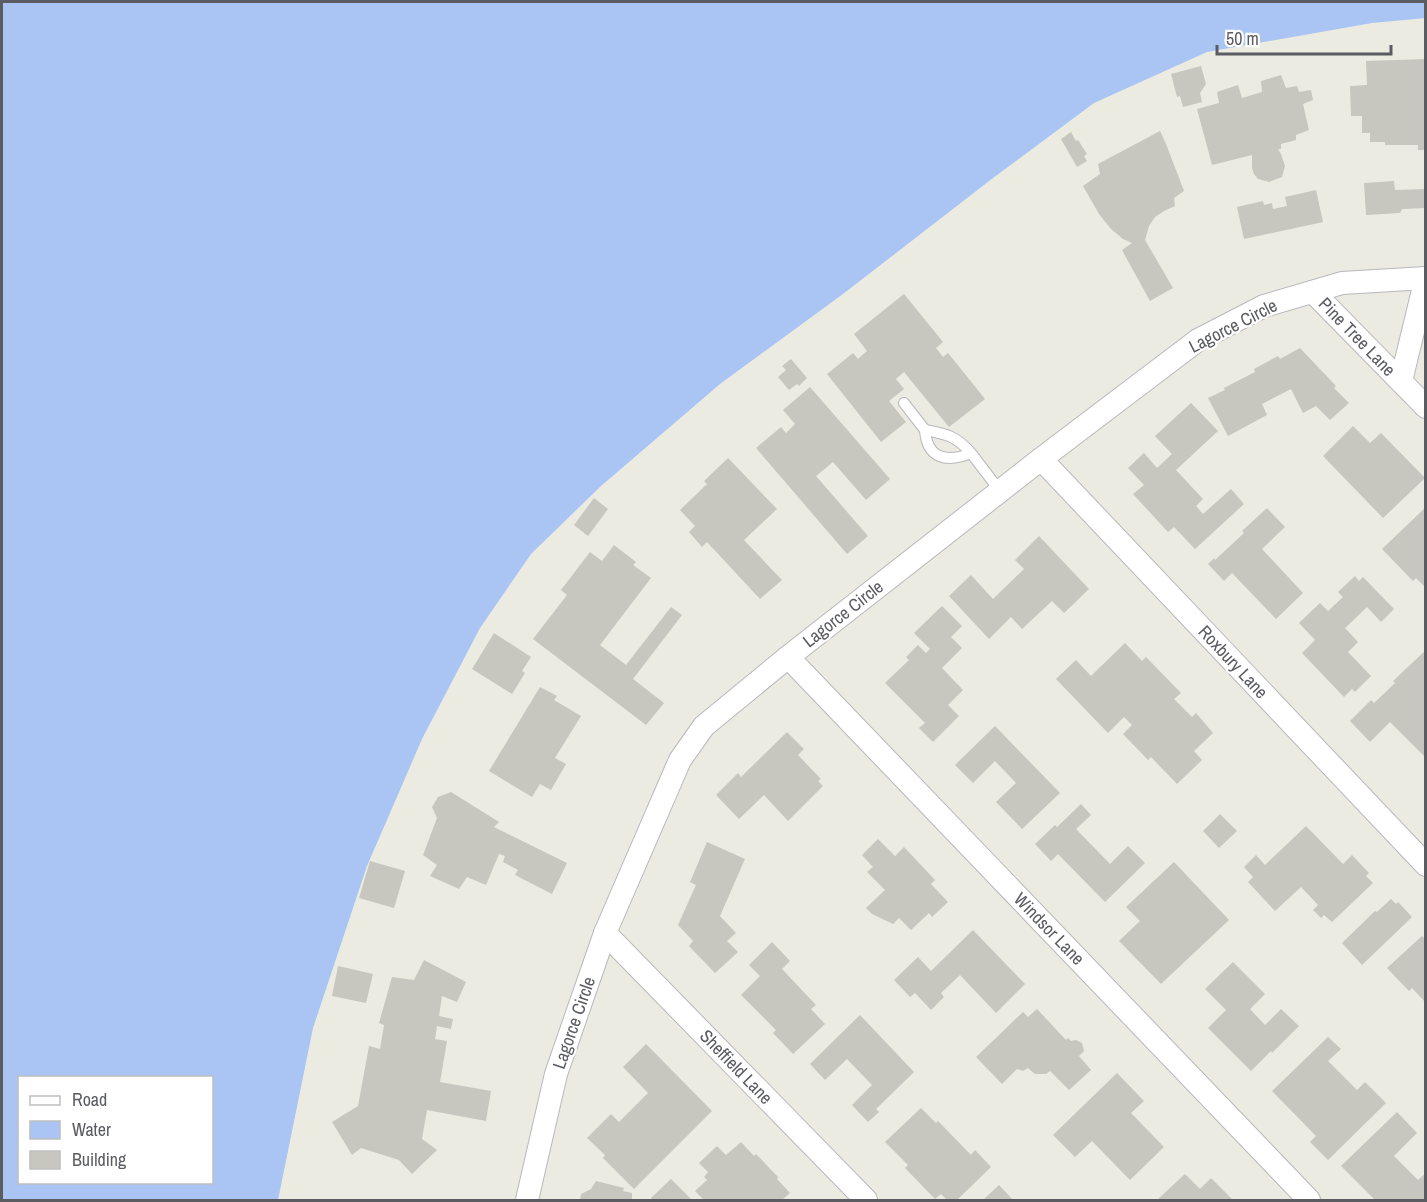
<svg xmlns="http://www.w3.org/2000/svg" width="1427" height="1202" font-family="'Archivo Narrow',sans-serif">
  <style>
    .water { fill: #aac4f4; fill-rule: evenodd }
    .building { fill: #c7c6bf }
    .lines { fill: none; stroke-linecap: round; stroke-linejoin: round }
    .lane-casing { stroke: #b8b8bd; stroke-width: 12 }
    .street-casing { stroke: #b8b8bd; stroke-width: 24 }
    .lane { stroke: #fff; stroke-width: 10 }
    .street { stroke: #fff; stroke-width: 22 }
    .labels { text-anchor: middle; stroke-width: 4.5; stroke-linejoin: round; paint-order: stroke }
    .street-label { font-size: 18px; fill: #5b5c61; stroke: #fff }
  </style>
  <rect width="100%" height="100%" fill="#ebebe2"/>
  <path class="water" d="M2 2H1425L1426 18 1372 23 1207 52 1094 103 993 178 843 294 720 384 601 486 531 554 480 628 422 739 367 866 313 1028 278 1200H2ZM20 1078H212V1182H20Z"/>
  <g class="building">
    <polygon points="1426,59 1426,150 1418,150 1418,145 1385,145 1385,142 1370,142 1370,133 1362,133 1362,116 1351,116 1350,86 1367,85 1366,61"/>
    <polygon points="1201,66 1206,84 1200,93 1202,102 1183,107 1180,96 1177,97 1171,74"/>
    <polygon points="1281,75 1286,88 1297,86 1299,92 1311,90 1313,100 1303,104 1309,130 1296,135 1296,140 1281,144 1281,149 1278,149 1281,154 1285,166 1282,177 1269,182 1258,179 1254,174 1252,168 1252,155 1212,165 1197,109 1219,103 1217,92 1238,85 1242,98 1262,92 1261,81"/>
    <polygon points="1160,131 1166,144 1184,191 1174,198 1175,206 1164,211 1155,217 1149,226 1145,240 1173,288 1150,301 1122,250 1132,243 1123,239 1111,229 1099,214 1083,186 1100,174 1098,164"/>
    <polygon points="1071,132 1076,141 1078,140 1087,154 1084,156 1087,161 1077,167 1061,139"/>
    <polygon points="1394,181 1395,190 1426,189 1426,208 1402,209 1400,213 1366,215 1364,183"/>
    <polygon points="1316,190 1323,222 1244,239 1237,207 1263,201 1264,205 1272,203 1273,209 1287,206 1285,197"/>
    <polygon points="904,294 943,342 936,348 943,357 948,353 985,399 949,427 904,372 896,379 904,389 889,401 906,422 881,442 827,374 853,353 858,359 867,351 854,334"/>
    <polygon points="1300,348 1336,386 1334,388 1349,403 1330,420 1316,406 1303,413 1291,389 1262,404 1267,415 1228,436 1208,398 1225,390 1224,388 1255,372 1254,369 1278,356 1280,359"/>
    <polygon points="791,359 807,378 799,386 797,384 789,390 778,377 786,370 782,366"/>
    <polygon points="810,387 890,479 866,500 833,462 816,476 868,536 847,554 756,448 781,427 786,433 795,424 783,410"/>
    <polygon points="1191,403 1218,431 1176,470 1203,499 1196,506 1203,514 1231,489 1244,504 1195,549 1174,527 1168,532 1133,494 1144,485 1128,468 1144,453 1157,468 1172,454 1155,436"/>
    <polygon points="1353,426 1370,443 1381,433 1425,478 1383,518 1323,456"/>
    <polygon points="728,458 777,509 744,540 782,580 760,599 707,542 702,547 689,532 695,526 680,510 707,484 704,481"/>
    <polygon points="594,498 608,509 588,536 574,525"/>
    <polygon points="1426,507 1426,588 1416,578 1413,581 1382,549"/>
    <polygon points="1267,508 1285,527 1262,549 1303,593 1276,619 1232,573 1224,581 1208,564 1214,558 1215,560 1244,533 1242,531"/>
    <polygon points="1039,536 1089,589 1064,613 1052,601 1022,629 1011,617 989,639 949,596 971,575 993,599 1024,569 1015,560"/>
    <polygon points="614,545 636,562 633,565 651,578 600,645 626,665 671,607 682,615 633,679 664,703 646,725 533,639 567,595 561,590 590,552 602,561"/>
    <polygon points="1355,576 1359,581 1363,577 1394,609 1381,622 1367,607 1345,628 1358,642 1348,652 1371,676 1355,692 1352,689 1344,697 1302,653 1315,640 1299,623 1320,603 1328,611 1343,597 1338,592"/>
    <polygon points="942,606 962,626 951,637 962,648 942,668 963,690 948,705 959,716 933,742 919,728 925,723 885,683 909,660 906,657 918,645 926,653 930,649 914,633"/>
    <polygon points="494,633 531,657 522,671 525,673 512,694 472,669"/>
    <polygon points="1125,643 1142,661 1146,657 1181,693 1174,699 1192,717 1196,713 1213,733 1194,751 1202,760 1177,784 1151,757 1148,760 1123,734 1132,725 1124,717 1108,733 1056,679 1076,660 1091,676"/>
    <polygon points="1426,650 1426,758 1390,722 1370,742 1350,721 1371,700 1374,703 1395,683 1393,681"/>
    <polygon points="540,687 557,696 554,700 581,716 555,758 566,764 551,790 540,784 532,797 489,771"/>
    <polygon points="995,726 1060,793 1022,829 996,802 1016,783 995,761 973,783 955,765"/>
    <polygon points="787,732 804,749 798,755 821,779 818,781 823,786 788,821 764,795 739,819 716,795 738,773 741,777"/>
    <polygon points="451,792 499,822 494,827 567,863 552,894 515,875 518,870 503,862 505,856 499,854 486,885 467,877 459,889 430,876 437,865 423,855 437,818 432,807 438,797"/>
    <polygon points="1081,804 1091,815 1076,829 1110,864 1128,846 1145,863 1105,902 1058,854 1051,861 1035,844 1055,825 1057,827"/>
    <polygon points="1220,814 1237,831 1219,848 1203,831"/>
    <polygon points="1306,826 1343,864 1352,855 1369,873 1366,876 1373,883 1332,922 1324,915 1321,918 1313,910 1318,905 1301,887 1275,911 1248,882 1253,877 1244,867 1256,855 1265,865"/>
    <polygon points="878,839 895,856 904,847 935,880 931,884 948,902 932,917 929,913 911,930 899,918 893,924 872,914 866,908 885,890 867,872 873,867 862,855"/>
    <polygon points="707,842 745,859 720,916 736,933 727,941 738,952 715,973 689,946 693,941 678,925 696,885 690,882"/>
    <polygon points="370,861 405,871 394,908 359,898"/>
    <polygon points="1174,862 1229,920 1161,984 1119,941 1140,921 1126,907"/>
    <polygon points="1391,899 1396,904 1398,902 1412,917 1362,965 1342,943 1375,911 1377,912"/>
    <polygon points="973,930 1025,984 996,1013 960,975 941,993 944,997 931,1010 915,993 910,997 894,980 918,957 931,971"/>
    <polygon points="1422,936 1426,940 1426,1003 1412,988 1409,991 1387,968"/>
    <polygon points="772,942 790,961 782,969 816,1005 811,1009 825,1024 793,1054 773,1033 776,1030 741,995 760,976 749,965"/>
    <polygon points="424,960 466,982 457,1002 442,996 439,1016 453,1019 451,1029 437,1026 435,1039 447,1041 440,1082 491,1091 486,1121 427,1110 422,1139 437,1150 412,1174 399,1160 361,1148 352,1155 332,1122 358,1106 369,1046 380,1049 384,1025 379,1023 392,977 414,980"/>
    <polygon points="1233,962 1265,994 1250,1009 1265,1025 1281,1009 1299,1026 1272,1053 1271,1051 1251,1071 1208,1028 1226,1010 1205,989"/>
    <polygon points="338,966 373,974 366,1003 332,996"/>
    <polygon points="1037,1009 1066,1040 1068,1038 1071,1041 1076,1040 1082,1043 1084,1051 1079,1056 1091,1070 1069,1090 1050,1071 1046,1074 1035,1074 1028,1068 1023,1071 1017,1069 1002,1084 976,1057 1023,1012 1028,1017"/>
    <polygon points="860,1015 914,1072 876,1109 879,1112 868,1122 852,1105 872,1085 847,1059 825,1080 810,1064"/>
    <polygon points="1328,1037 1341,1049 1328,1061 1357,1090 1365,1082 1386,1103 1328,1160 1310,1142 1316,1136 1272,1091"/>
    <polygon points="646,1044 712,1111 634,1189 603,1158 605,1155 587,1138 611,1114 619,1122 648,1093 623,1067"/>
    <polygon points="1117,1073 1144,1101 1131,1113 1164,1147 1130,1180 1092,1141 1075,1157 1053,1135"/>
    <polygon points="921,1108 936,1123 938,1121 971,1155 975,1150 991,1167 957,1200 947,1200 941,1194 935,1199 905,1168 908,1165 885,1142"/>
    <polygon points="1397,1112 1417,1133 1394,1156 1418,1180 1426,1173 1426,1200 1375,1200 1341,1166"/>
    <polygon points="741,1142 754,1156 756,1154 778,1177 777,1179 790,1193 782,1200 704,1200 695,1191 707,1180 704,1177 708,1172 699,1163 717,1146 726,1155"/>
    <polygon points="1185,1174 1200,1189 1211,1178 1233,1200 1157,1200"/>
    <polygon points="671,1179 692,1200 653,1200 651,1198"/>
    <polygon points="596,1181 624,1188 623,1191 632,1193 632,1200 580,1200 581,1194 591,1189"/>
    <polygon points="999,1185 1013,1200 983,1200"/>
  </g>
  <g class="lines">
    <g class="lane-casing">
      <g id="lane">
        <polyline points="904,403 925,430"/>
        <path d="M971 453C956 436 947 434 925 430 927 459 947 463 971 453L1000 491"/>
      </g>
    </g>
    <g class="street-casing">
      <g id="street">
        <polyline points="1313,292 1426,407"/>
        <polyline points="1401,381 1426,278"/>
        <polyline points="1041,459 1426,865"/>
        <polyline points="788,657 1309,1200"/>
        <polyline points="605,933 866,1200"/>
        <polyline points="527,1200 556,1074 605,933 680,760 704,726 788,657 1041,459 1198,340 1264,306 1342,283 1426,278"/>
      </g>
    </g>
    <use href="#lane" class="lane"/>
    <use href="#street" class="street"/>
  </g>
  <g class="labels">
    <g class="street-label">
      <text transform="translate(1233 326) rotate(-27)" y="6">Lagorce Circle</text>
      <text transform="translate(1357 337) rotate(46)" y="6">Pine Tree Lane</text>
      <text transform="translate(843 614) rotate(-38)" y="6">Lagorce Circle</text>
      <text transform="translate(1233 662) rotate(47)" y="6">Roxbury Lane</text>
      <text transform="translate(1049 929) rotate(46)" y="6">Windsor Lane</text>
      <text transform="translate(574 1023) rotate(-71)" y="6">Lagorce Circle</text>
      <text transform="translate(736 1067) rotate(46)" y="6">Sheffield Lane</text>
    </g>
  </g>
  <rect width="1427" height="1202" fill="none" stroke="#5b5c61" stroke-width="6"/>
  <rect x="18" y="1076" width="195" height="108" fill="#ffffff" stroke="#bdbec0" stroke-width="1.5"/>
  <rect x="30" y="1096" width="30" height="9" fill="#ffffff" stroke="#bdbec0" stroke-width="1.5"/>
  <text x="72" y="1106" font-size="18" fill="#5b5c61">Road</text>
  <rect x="30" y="1121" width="30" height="18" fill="#aac4f4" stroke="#bdbec0" stroke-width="1.5"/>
  <text x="72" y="1136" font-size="18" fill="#5b5c61">Water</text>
  <rect x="30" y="1151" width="30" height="18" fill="#c7c6bf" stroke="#bdbec0" stroke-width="1.5"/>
  <text x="72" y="1166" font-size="18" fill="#5b5c61">Building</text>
  <path d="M1217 45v9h174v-9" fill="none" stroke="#5b5c61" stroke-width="3"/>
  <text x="1226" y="45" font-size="18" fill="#5b5c61" stroke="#ffffff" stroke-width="4.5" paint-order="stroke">50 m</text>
</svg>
